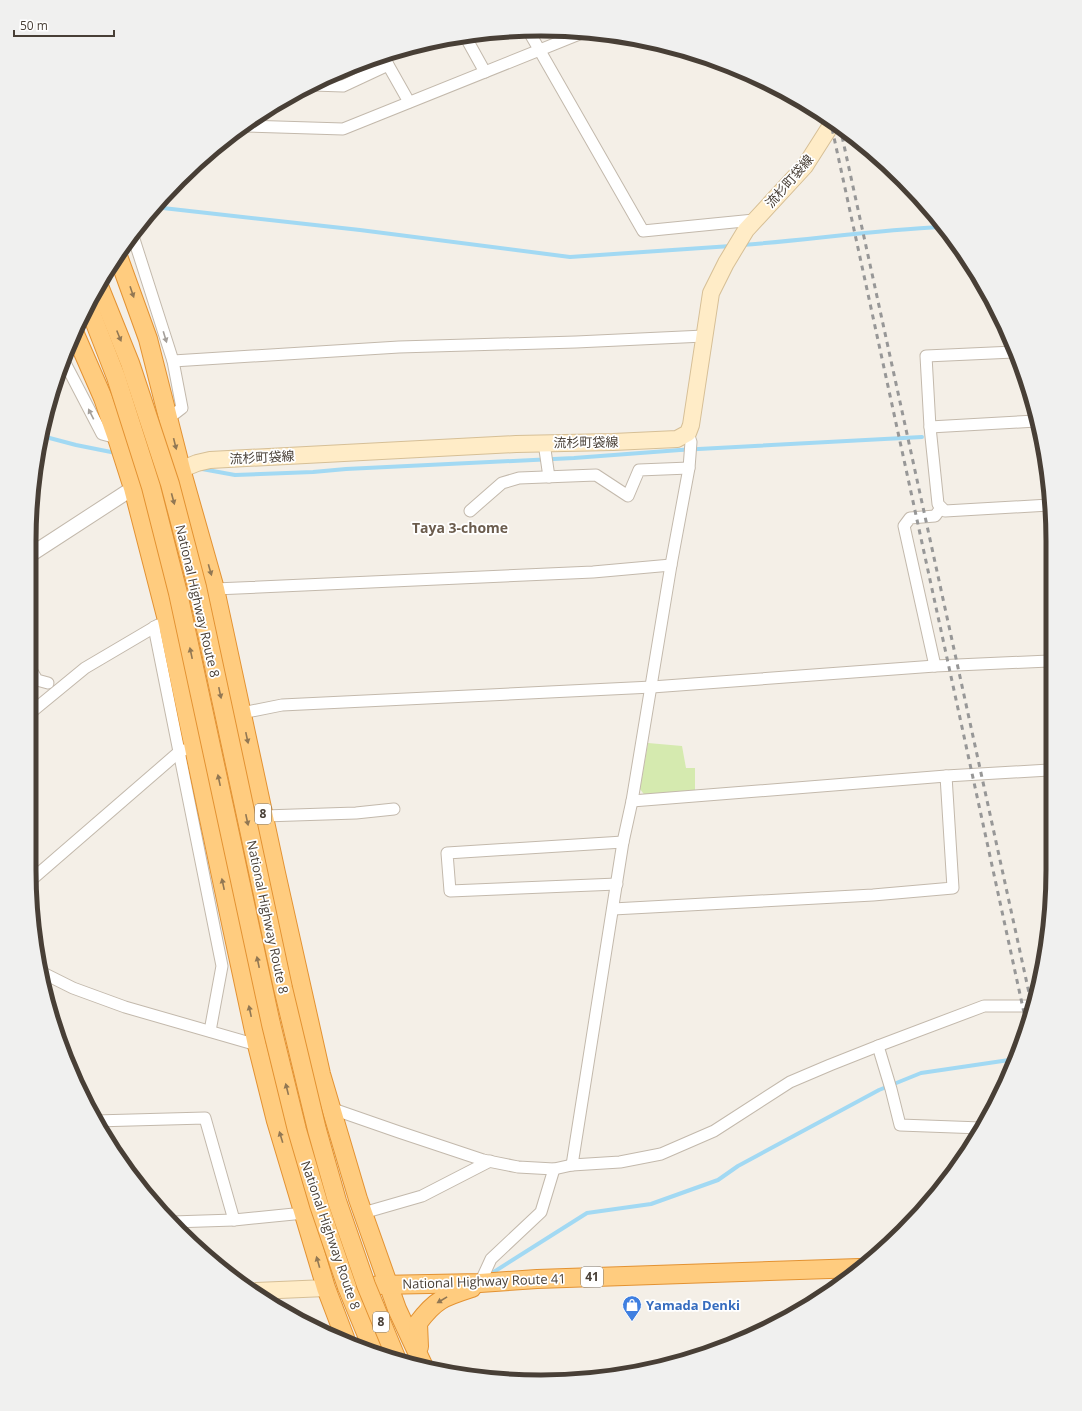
<svg xmlns="http://www.w3.org/2000/svg" width="1082" height="1411" font-family="'Open Sans','Noto Sans JP',sans-serif">
  <style>
    .green { fill: #d5eaaf }
    .lines { fill: none; stroke-linecap: round; stroke-linejoin: round }
    .stream { stroke: #a2d9f3; stroke-width: 4 }
    .minor-casing { stroke: #c3b9ac; stroke-width: 13 }
    .tertiary-casing { stroke: #c3b9ac; stroke-width: 16 }
    .secondary-casing { stroke: #d6bf96; stroke-width: 18 }
    .trunk-casing { stroke: #e39232; stroke-width: 20 }
    .minor { stroke: #fff; stroke-width: 11 }
    .tertiary { stroke: #fff; stroke-width: 14 }
    .secondary { stroke: #ffecc7; stroke-width: 16 }
    .trunk { stroke: #ffcc7f; stroke-width: 18 }
    .rail { stroke: #979797; stroke-width: 3; stroke-dasharray: 5 5; stroke-linecap: butt }
    .trunk-bridge-casing { stroke: #e39232; stroke-width: 20; stroke-linecap: butt }
    .trunk-bridge { stroke: #ffcc7f; stroke-width: 18 }
    .oneway { fill: #917753 }
    .oneway2 { fill: #a49f9a }
    .labels { text-anchor: middle; stroke-width: 3.5; stroke-linejoin: round; paint-order: stroke }
    .shield { fill: #fff; stroke: #7f7972; stroke-width: 1 }
    .shield-label { font-size: 12px; font-weight: bold; fill: #483f36 }
    .street-label { font-size: 13px; fill: #483f36; stroke: #fff }
    .shop-label { font-size: 13px; font-weight: bold; fill: #366cbe; stroke: #fff; text-anchor: start }
    .neighbourhood-label { font-size: 14px; font-weight: bold; fill: #6b5c4d; stroke: #fff }
    .rim { fill: none; stroke: #483f36; stroke-width: 5 }
  </style>
  <rect width="100%" height="100%" fill="#f4efe7"/>
  <polygon class="green" points="648,743 682,746 686,768 695,768 695,792 646,797 640,789"/>
  <g class="lines">
    <g class="stream">
      <polyline points="154,207 360,230 570,257 731,246"/>
      <path d="M742 245C809 240 875 230 942 227"/>
      <polyline points="42,436 76,445 116,453"/>
      <polyline points="202,469 235,475 313,472 346,469 574,458 680,450 922,437"/>
      <polyline points="489,1275 587,1213 651,1204 718,1180 738,1166 879,1090 921,1073 1016,1059"/>
    </g>
    <g class="minor-casing">
      <g id="minor">
        <polyline points="528,30 643,231 754,220"/>
        <polyline points="465,36 485,72"/>
        <polyline points="383,56 409,102"/>
        <polyline points="313,85 343,86 388,65"/>
        <polyline points="244,126 343,129 582,33"/>
        <polyline points="132,233 173,361 182,408 169,418"/>
        <polyline points="1014,352 926,356 930,427 938,504 945,511 1049,505"/>
        <polyline points="64,361 102,434 117,438"/>
        <polyline points="173,361 399,347 576,342 704,336"/>
        <polyline points="930,427 1036,421"/>
        <polyline points="544,443 549,477"/>
        <polyline points="470,511 502,483 519,478 596,475 628,496 639,470 689,468"/>
        <polyline points="215,589 593,572 671,565"/>
        <polyline points="154,627 222,966 210,1031"/>
        <polyline points="935,666 904,526 910,518 935,516 941,508"/>
        <polyline points="30,668 37,680 48,683"/>
        <polyline points="242,713 282,705 652,687 935,666 1049,661"/>
        <polyline points="29,714 85,668 158,625"/>
        <polyline points="632,801 946,776 1049,770"/>
        <polyline points="264,816 356,813 394,809"/>
        <polyline points="30,881 179,752 184,750"/>
        <polyline points="617,884 450,891 447,853 623,842"/>
        <polyline points="613,909 873,895 953,888 946,776"/>
        <polyline points="43,973 73,988 125,1007 257,1045"/>
        <polyline points="878,1046 891,1089 900,1125 981,1128"/>
        <polyline points="1008,1077 1008,1075"/>
        <polyline points="330,1108 399,1132 483,1160 518,1167 554,1169 572,1165 620,1162 661,1154 714,1131 790,1082 830,1065 878,1046 984,1006 1030,1006"/>
        <polyline points="95,1121 205,1118 234,1220"/>
        <polyline points="572,1165 623,842 632,801 671,565 689,468 691,442 688,433"/>
        <polyline points="363,1213 422,1196 490,1161"/>
        <polyline points="172,1222 234,1220 304,1213"/>
        <polyline points="480,1283 491,1259 541,1212 554,1169"/>
      </g>
    </g>
    <g class="tertiary-casing">
      <polyline id="tertiary" points="30,555 133,488"/>
    </g>
    <g class="secondary-casing">
      <g id="secondary">
        <polyline points="170,474 197,463 210,460 516,444 613,442 677,439 688,433 691,425 711,293 726,263 746,230 805,166 833,122"/>
        <polyline points="256,1291 326,1288"/>
      </g>
    </g>
    <g class="trunk-casing">
      <g id="trunk">
        <polyline points="118,256 148,339 181,469 215,589 276,873 321,1074 358,1199 397,1309 424,1367"/>
        <polyline points="75,334 103,398 117,438 133,488 167,620 232,928 257,1045 276,1121 326,1288 345,1338"/>
        <polyline points="378,1285 480,1283 537,1279 859,1268"/>
        <polyline points="347,1287 373,1350"/>
        <path d="M419 1347 418 1323C436 1299 444 1297 472 1288"/>
      </g>
    </g>
    <use href="#minor" class="minor"/>
    <use href="#tertiary" class="tertiary"/>
    <use href="#secondary" class="secondary"/>
    <use href="#trunk" class="trunk"/>
    <g class="rail">
      <polyline points="830,119 1026,1022"/>
      <polyline points="840,127 1031,1002"/>
    </g>
    <g class="trunk-bridge-casing">
      <g id="trunk-bridge">
        <polyline points="99,286 130,363 170,484 197,587 283,988 317,1130 337,1201 366,1285 397,1360"/>
        <polyline points="88,305 116,377 151,487 178,593 271,1024 297,1130 319,1205 347,1287"/>
      </g>
    </g>
    <use href="#trunk-bridge" class="trunk-bridge"/>
  </g>
  <defs><path id="oneway-solid" d="M-6-.8H1V-3.2L6.5 0L1 3.2V.8H-6Z"/></defs>
  <g class="oneway">
    <use href="#oneway-solid" transform="translate(132 292) rotate(71)"/>
    <use href="#oneway-solid" transform="translate(119 336) rotate(68)"/>
    <use href="#oneway-solid" transform="translate(175 444) rotate(76)"/>
    <use href="#oneway-solid" transform="translate(173 499) rotate(75)"/>
    <use href="#oneway-solid" transform="translate(210 570) rotate(74)"/>
    <use href="#oneway-solid" transform="translate(191 653) rotate(-102)"/>
    <use href="#oneway-solid" transform="translate(220 693) rotate(78)"/>
    <use href="#oneway-solid" transform="translate(247 738) rotate(78)"/>
    <use href="#oneway-solid" transform="translate(219 780) rotate(-102)"/>
    <use href="#oneway-solid" transform="translate(247 820) rotate(78)"/>
    <use href="#oneway-solid" transform="translate(223 884) rotate(-102)"/>
    <use href="#oneway-solid" transform="translate(258 962) rotate(-102)"/>
    <use href="#oneway-solid" transform="translate(250 1011) rotate(-102)"/>
    <use href="#oneway-solid" transform="translate(287 1089) rotate(-104)"/>
    <use href="#oneway-solid" transform="translate(281 1137) rotate(-107)"/>
    <use href="#oneway-solid" transform="translate(318 1262) rotate(-106)"/>
    <use href="#oneway-solid" transform="translate(442 1300) rotate(149)"/>
  </g>
  <g class="oneway2">
    <use href="#oneway-solid" transform="translate(165 337) rotate(73)"/>
    <use href="#oneway-solid" transform="translate(91 414) rotate(-117)"/>
  </g>
  <defs>
    <g id="shop-pin" transform="scale(1)"><path d="M0 17L-7.5 6A9.5 9.5 0 1 1 7.5 6Z" fill="#3f7fe0" stroke="#fff"/><path d="M-5-2.5h2.3a2.7 3.5 0 0 1 5.4 0H5L5.5 6h-11ZM-1.5-2.5h3a1.5 2.3 0 0 0-3 0Z" fill="#fff"/></g>
  </defs>
  <g fill-rule="evenodd">
    <use href="#shop-pin" x="632" y="1305"/>
  </g>
  <g class="labels">
    <g class="shield">
      <rect x="255" y="804" width="16" height="20" rx="3"/>
      <rect x="581" y="1267" width="22" height="20" rx="3"/>
      <rect x="373" y="1312" width="16" height="20" rx="3"/>
    </g>
    <g class="shield-label">
      <text x="263" y="818">8</text>
      <text x="592" y="1281">41</text>
      <text x="381" y="1326">8</text>
    </g>
    <g class="street-label">
      <text transform="translate(789 181) rotate(-49)" y="5">流杉町袋線</text>
      <text transform="translate(586 442) rotate(-1)" y="5">流杉町袋線</text>
      <text transform="translate(262 457) rotate(-3)" y="5">流杉町袋線</text>
      <text transform="translate(198 601) rotate(77)" y="5">National Highway Route 8</text>
      <text transform="translate(268 917) rotate(78)" y="5">National Highway Route 8</text>
      <text transform="translate(331 1235) rotate(71)" y="5">National Highway Route 8</text>
      <text transform="translate(484 1281) rotate(-2)" y="5">National Highway Route 41</text>
    </g>
    <g class="shop-label">
      <text x="646" y="1310">Yamada Denki</text>
    </g>
    <g class="neighbourhood-label">
      <text x="460" y="533">Taya 3-chome</text>
    </g>
  </g>
  <path d="M0 0H1082V1411H0ZM541 36H541A505 505 0 0 1 1046 541V870A505 505 0 0 1 541 1375H541A505 505 0 0 1 36 870V541A505 505 0 0 1 541 36Z" fill="#f0f0ef" fill-rule="evenodd"/>
  <path class="rim" d="M541 36H541A505 505 0 0 1 1046 541V870A505 505 0 0 1 541 1375H541A505 505 0 0 1 36 870V541A505 505 0 0 1 541 36Z"/>
  <path d="M14 30v6h100v-6" fill="none" stroke="#483f36" stroke-width="2"/>
  <text x="20" y="30" font-size="12" fill="#483f36" stroke="#ffffff" stroke-width="3" paint-order="stroke">50 m</text>
</svg>
